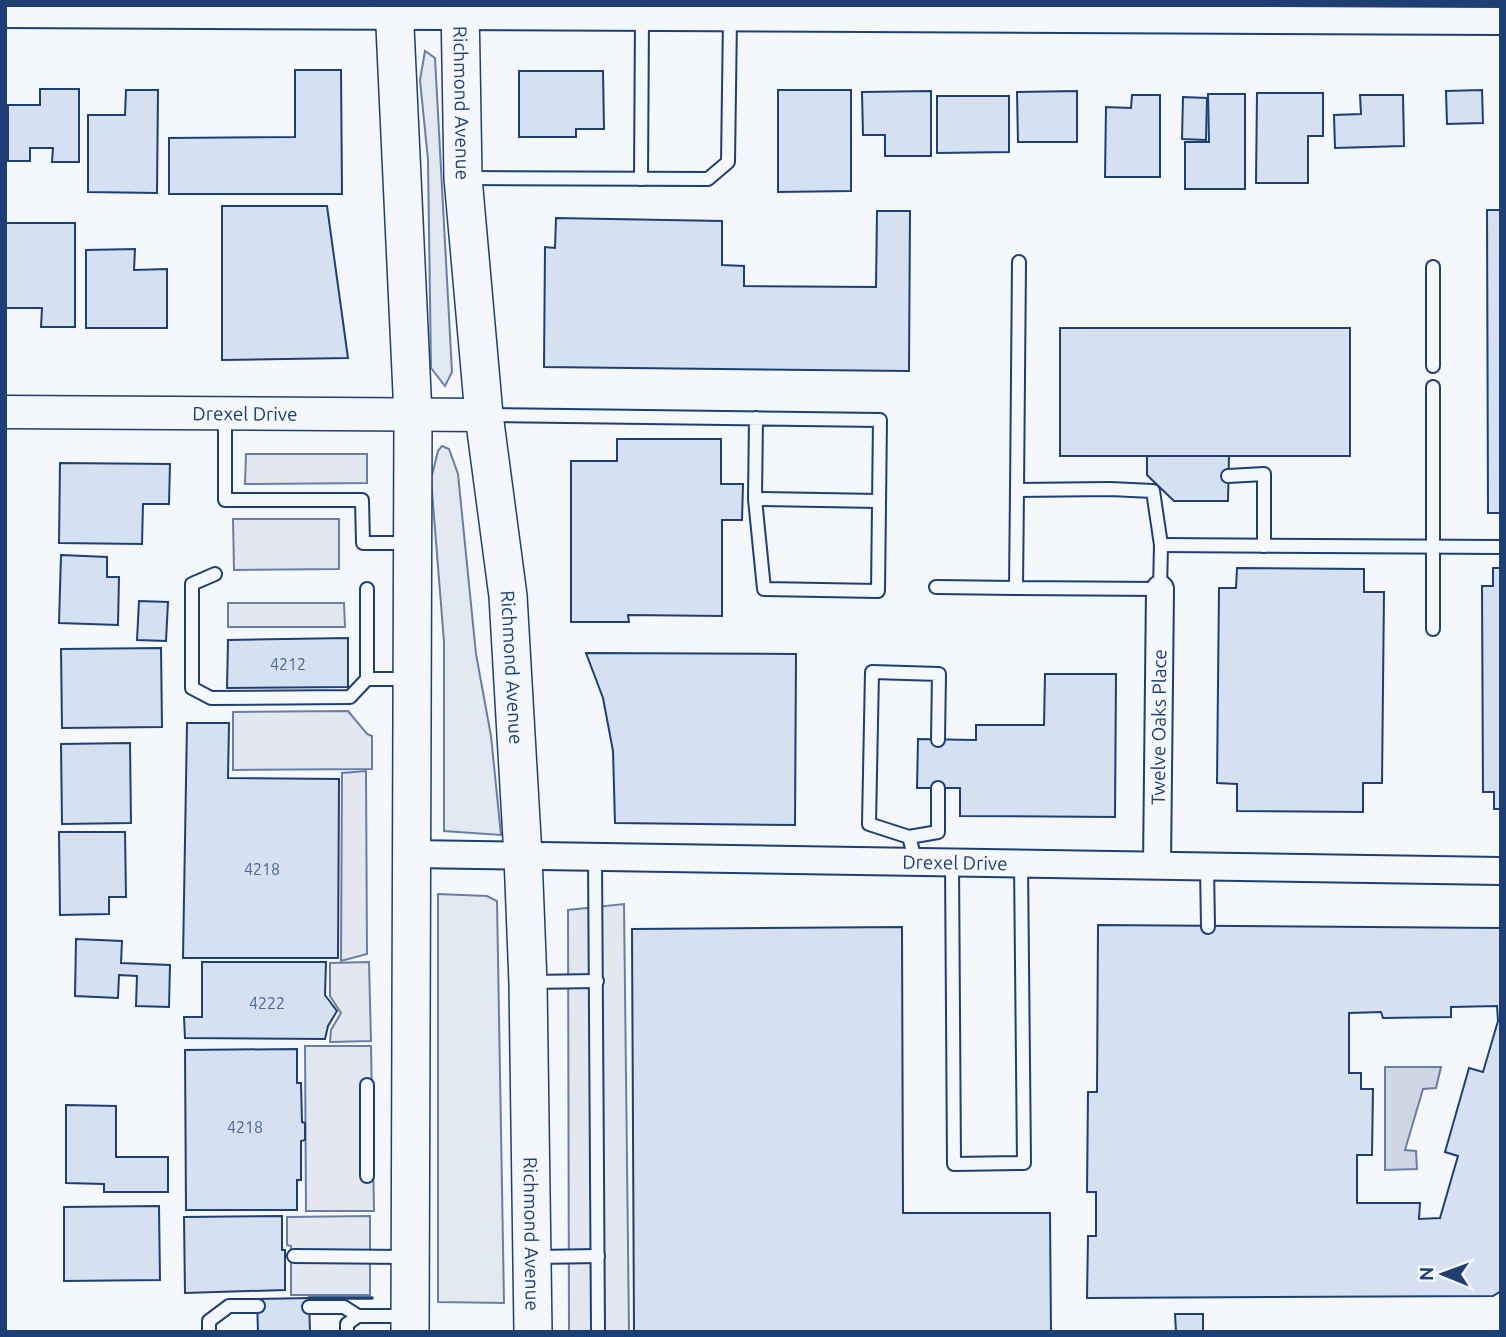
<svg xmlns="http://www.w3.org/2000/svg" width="1506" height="1337" font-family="Ubuntu,sans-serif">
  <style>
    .green { fill: #e3e9f0; stroke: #687fa3; stroke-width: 2 }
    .parking { fill: #e3e8f0; stroke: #687fa3; stroke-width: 2 }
    .water { fill: #cfd7e4; stroke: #687fa3; stroke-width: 2 }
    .building { fill: #d5e0f0; stroke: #1d3f73; stroke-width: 2; fill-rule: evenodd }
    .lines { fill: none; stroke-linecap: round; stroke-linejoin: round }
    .service-casing { stroke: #1d3f73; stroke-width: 16 }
    .minor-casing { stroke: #1d3f73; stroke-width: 30 }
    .tertiary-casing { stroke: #1d3f73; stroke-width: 35 }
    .secondary-casing { stroke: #1d3f73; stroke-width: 40 }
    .service { stroke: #f4f7fb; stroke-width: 12 }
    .minor { stroke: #f4f7fb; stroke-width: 26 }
    .tertiary { stroke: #f4f7fb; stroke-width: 32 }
    .secondary { stroke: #f4f7fb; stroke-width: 37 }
    .wall { stroke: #1d3f73; stroke-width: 3.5 }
    .labels { text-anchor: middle; stroke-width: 5; stroke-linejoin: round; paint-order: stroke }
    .number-label { font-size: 16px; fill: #4b6792 }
    .street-label { font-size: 19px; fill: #1d3f73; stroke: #f4f7fb }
  </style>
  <rect width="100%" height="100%" fill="#f4f7fb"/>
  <g class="green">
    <polygon points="425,51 435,58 452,372 445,386 431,368 428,160 420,80"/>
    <polygon points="442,446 449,449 458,474 476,654 491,736 501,835 444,831 444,642 431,479 438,451"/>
    <polygon points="438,894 487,896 497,901 504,1303 438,1302"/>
  </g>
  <g class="parking">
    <polygon points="246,454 367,454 367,483 245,484"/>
    <polygon points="233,519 339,519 339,569 234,570"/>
    <polygon points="228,603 344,603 345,627 228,627"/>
    <polygon points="348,711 367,734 372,736 372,769 233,770 233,712"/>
    <polygon points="366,771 367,954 341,961 342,773"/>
    <polygon points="624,904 629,1332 569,1332 568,910"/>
    <polygon points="369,962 371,1041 330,1042 331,1030 341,1013 330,996 330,963"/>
    <polygon points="305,1046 371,1046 374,1211 306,1211"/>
    <polygon points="370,1216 370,1295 291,1295 291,1246 287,1245 287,1217"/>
  </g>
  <polygon class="water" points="1385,1067 1441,1067 1436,1088 1423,1089 1405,1150 1416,1151 1417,1169 1385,1170"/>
  <g class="building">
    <polygon points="295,70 341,70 342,194 169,194 169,138 295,137"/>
    <polygon points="519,71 603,71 604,129 576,129 576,137 519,137"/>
    <polygon points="40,89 79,89 79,162 52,162 53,148 30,148 30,161 8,161 8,105 40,105"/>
    <polygon points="126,90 158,90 157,193 88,192 88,115 125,115"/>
    <polygon points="778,90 851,90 851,191 778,192"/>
    <polygon points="1482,90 1483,123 1447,124 1446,91"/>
    <polygon points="931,91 931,156 885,156 885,135 863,135 862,92"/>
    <polygon points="1077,91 1077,142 1018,142 1017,92"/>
    <polygon points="1257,93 1323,93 1323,136 1308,136 1308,183 1256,183"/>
    <polygon points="1208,94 1245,94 1245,189 1185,189 1185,142 1209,142"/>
    <polygon points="1132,95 1160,95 1160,177 1105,177 1106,107 1131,108"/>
    <polygon points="1360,95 1403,95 1404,146 1335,148 1334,115 1361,114"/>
    <polygon points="937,96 1009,96 1009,152 937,153"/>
    <polygon points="1183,97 1207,98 1206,140 1182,139"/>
    <polygon points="222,206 327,206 348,358 222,360"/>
    <polygon points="1487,210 1501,210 1501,513 1488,513"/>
    <polygon points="877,211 910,211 909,371 544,367 545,247 555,248 556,218 722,221 722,265 744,266 744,286 876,287"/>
    <polygon points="5,223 75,223 75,327 41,327 42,308 5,308"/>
    <polygon points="135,249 134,270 167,269 167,328 86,328 86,250"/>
    <rect x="1060" y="328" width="290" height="128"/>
    <polygon points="617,439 721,439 721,484 743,484 742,520 722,520 722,616 628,615 629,622 571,622 571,461 617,461"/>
    <polygon points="1147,456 1229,456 1228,501 1174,501 1147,475"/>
    <polygon points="60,463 170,464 169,504 143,504 142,544 59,543"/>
    <polygon points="61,555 107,557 107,577 119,577 118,625 59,623"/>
    <polygon points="1237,568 1364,569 1364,592 1384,592 1382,783 1363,783 1363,812 1237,811 1237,784 1217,783 1219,588 1236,588"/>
    <polygon points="1493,568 1501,568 1501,809 1494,809 1494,792 1483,792 1482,586 1493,586"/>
    <polygon points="139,601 168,602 166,641 137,640"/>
    <polygon points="348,638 348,687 227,688 228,640"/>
    <polygon points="161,648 162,727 62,728 61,649"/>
    <polygon points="586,653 796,654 795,825 615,823 613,751 603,698"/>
    <polygon points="1045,674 1116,674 1115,817 960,816 960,788 917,788 918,739 976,740 976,725 1044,725"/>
    <polygon points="187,723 229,723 228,778 339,779 338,958 183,958"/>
    <polygon points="130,743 131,823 62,824 61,744"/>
    <polygon points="59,832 125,832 126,897 109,897 109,914 60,915"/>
    <path d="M1098 925 1501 928V1291L1493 1296 1087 1298 1088 1236H1096V1192H1087L1088 1092H1097ZM1497 1006 1498 1021 1483 1072 1469 1068 1445 1152 1458 1156 1440 1218 1419 1219 1420 1203H1357V1155H1372L1373 1089H1361V1073H1349V1013L1381 1012 1383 1018 1451 1017V1007Z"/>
    <polygon points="902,927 903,1213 1050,1213 1051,1332 634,1332 632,929"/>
    <polygon points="76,939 122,941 121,963 170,965 169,1007 136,1006 137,976 119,975 118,998 75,996"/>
    <polygon points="202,962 326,962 325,995 337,1011 328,1026 325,1039 185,1038 184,1017 202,1017"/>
    <polygon points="297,1049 297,1083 301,1083 302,1122 305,1123 305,1140 301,1141 301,1180 297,1180 297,1210 186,1210 185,1050"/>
    <polygon points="66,1105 116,1106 116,1157 168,1157 168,1192 104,1192 104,1184 66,1183"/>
    <polygon points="159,1206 160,1280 64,1281 64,1207"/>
    <polygon points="282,1216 282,1250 285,1250 285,1290 185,1293 184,1217"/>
    <polygon points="309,1298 310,1332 258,1332 257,1299"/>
    <polygon points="1175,1314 1203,1314 1203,1332 1176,1332"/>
  </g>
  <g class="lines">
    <g class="service-casing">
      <g id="service">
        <polyline points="467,178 708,179 728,162 730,18"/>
        <polyline points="641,179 642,17"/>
        <polyline points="1433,267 1433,366"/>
        <polyline points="225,414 225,500 362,500 363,543 408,543"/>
        <polyline points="486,415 880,420 878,591 764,589 755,499 756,418"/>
        <polyline points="1228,476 1264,474 1264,546"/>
        <polygon points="1110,489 1153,491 1161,545 1160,589 1016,588 1017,490"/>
        <polyline points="1017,490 1019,262"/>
        <polyline points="755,499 879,501"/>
        <polyline points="1161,545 1501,547"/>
        <polyline points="215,574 192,584 192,688 211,698 350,697 367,679"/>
        <polyline points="936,587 1016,588"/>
        <polyline points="367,589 367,679 409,679"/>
        <polyline points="1433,629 1433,387"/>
        <polyline points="909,837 938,832 938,788"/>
        <polyline points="595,857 598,1332"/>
        <polyline points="916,862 909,837 869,824 872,672 939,674 938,740"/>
        <polyline points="952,862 954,1164 1024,1163 1021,863"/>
        <polyline points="1207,866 1208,927"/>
        <polyline points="531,982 597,981"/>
        <polyline points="367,1176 367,1085"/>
        <polyline points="294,1256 406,1257"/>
        <polyline points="536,1257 598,1256"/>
        <polyline points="309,1307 344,1307 358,1316"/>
        <polyline points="209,1332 209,1321 229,1306 258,1306"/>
        <polyline points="347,1332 347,1324 358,1316 406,1316"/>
      </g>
    </g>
    <g class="minor-casing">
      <g id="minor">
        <polyline points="5,14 1501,21"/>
        <path id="s1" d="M411 854 1501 871"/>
        <path id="s2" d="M1157 865 1160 589"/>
      </g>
    </g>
    <g class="tertiary-casing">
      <g id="tertiary">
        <path id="s3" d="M5 412 484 415"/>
      </g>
    </g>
    <g class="secondary-casing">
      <g id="secondary">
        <polyline points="394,5 413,415 410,1332"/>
        <path id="s4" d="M460 5 463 178 484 415 508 596 523 856 528 983 533 1332"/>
      </g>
    </g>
    <use href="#service" class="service"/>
    <use href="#minor" class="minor"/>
    <use href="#tertiary" class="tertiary"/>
    <use href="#secondary" class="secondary"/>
    <polyline class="wall" points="309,1298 372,1298"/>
  </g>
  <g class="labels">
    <g class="number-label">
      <text x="288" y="670">4212</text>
      <text x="262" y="875">4218</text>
      <text x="267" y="1009">4222</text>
      <text x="245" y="1133">4218</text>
    </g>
    <g class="street-label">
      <text dy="7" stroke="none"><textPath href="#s4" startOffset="98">Richmond Avenue</textPath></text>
      <text dy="7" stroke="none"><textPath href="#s3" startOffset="240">Drexel Drive</textPath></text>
      <text dy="7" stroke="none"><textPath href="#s4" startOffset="665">Richmond Avenue</textPath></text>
      <text dy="7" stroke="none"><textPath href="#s2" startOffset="138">Twelve Oaks Place</textPath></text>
      <text dy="7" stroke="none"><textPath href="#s1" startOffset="544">Drexel Drive</textPath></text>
      <text dy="7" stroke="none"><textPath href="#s4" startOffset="1232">Richmond Avenue</textPath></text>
    </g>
  </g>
  <rect width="1506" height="1337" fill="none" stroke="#1d3f73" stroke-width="14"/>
  <g transform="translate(1443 1274) rotate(271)" stroke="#f4f7fb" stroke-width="5" paint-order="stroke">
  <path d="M0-5L12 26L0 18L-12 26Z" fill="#1d3f73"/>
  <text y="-10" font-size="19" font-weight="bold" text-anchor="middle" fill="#1d3f73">N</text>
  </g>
</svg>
